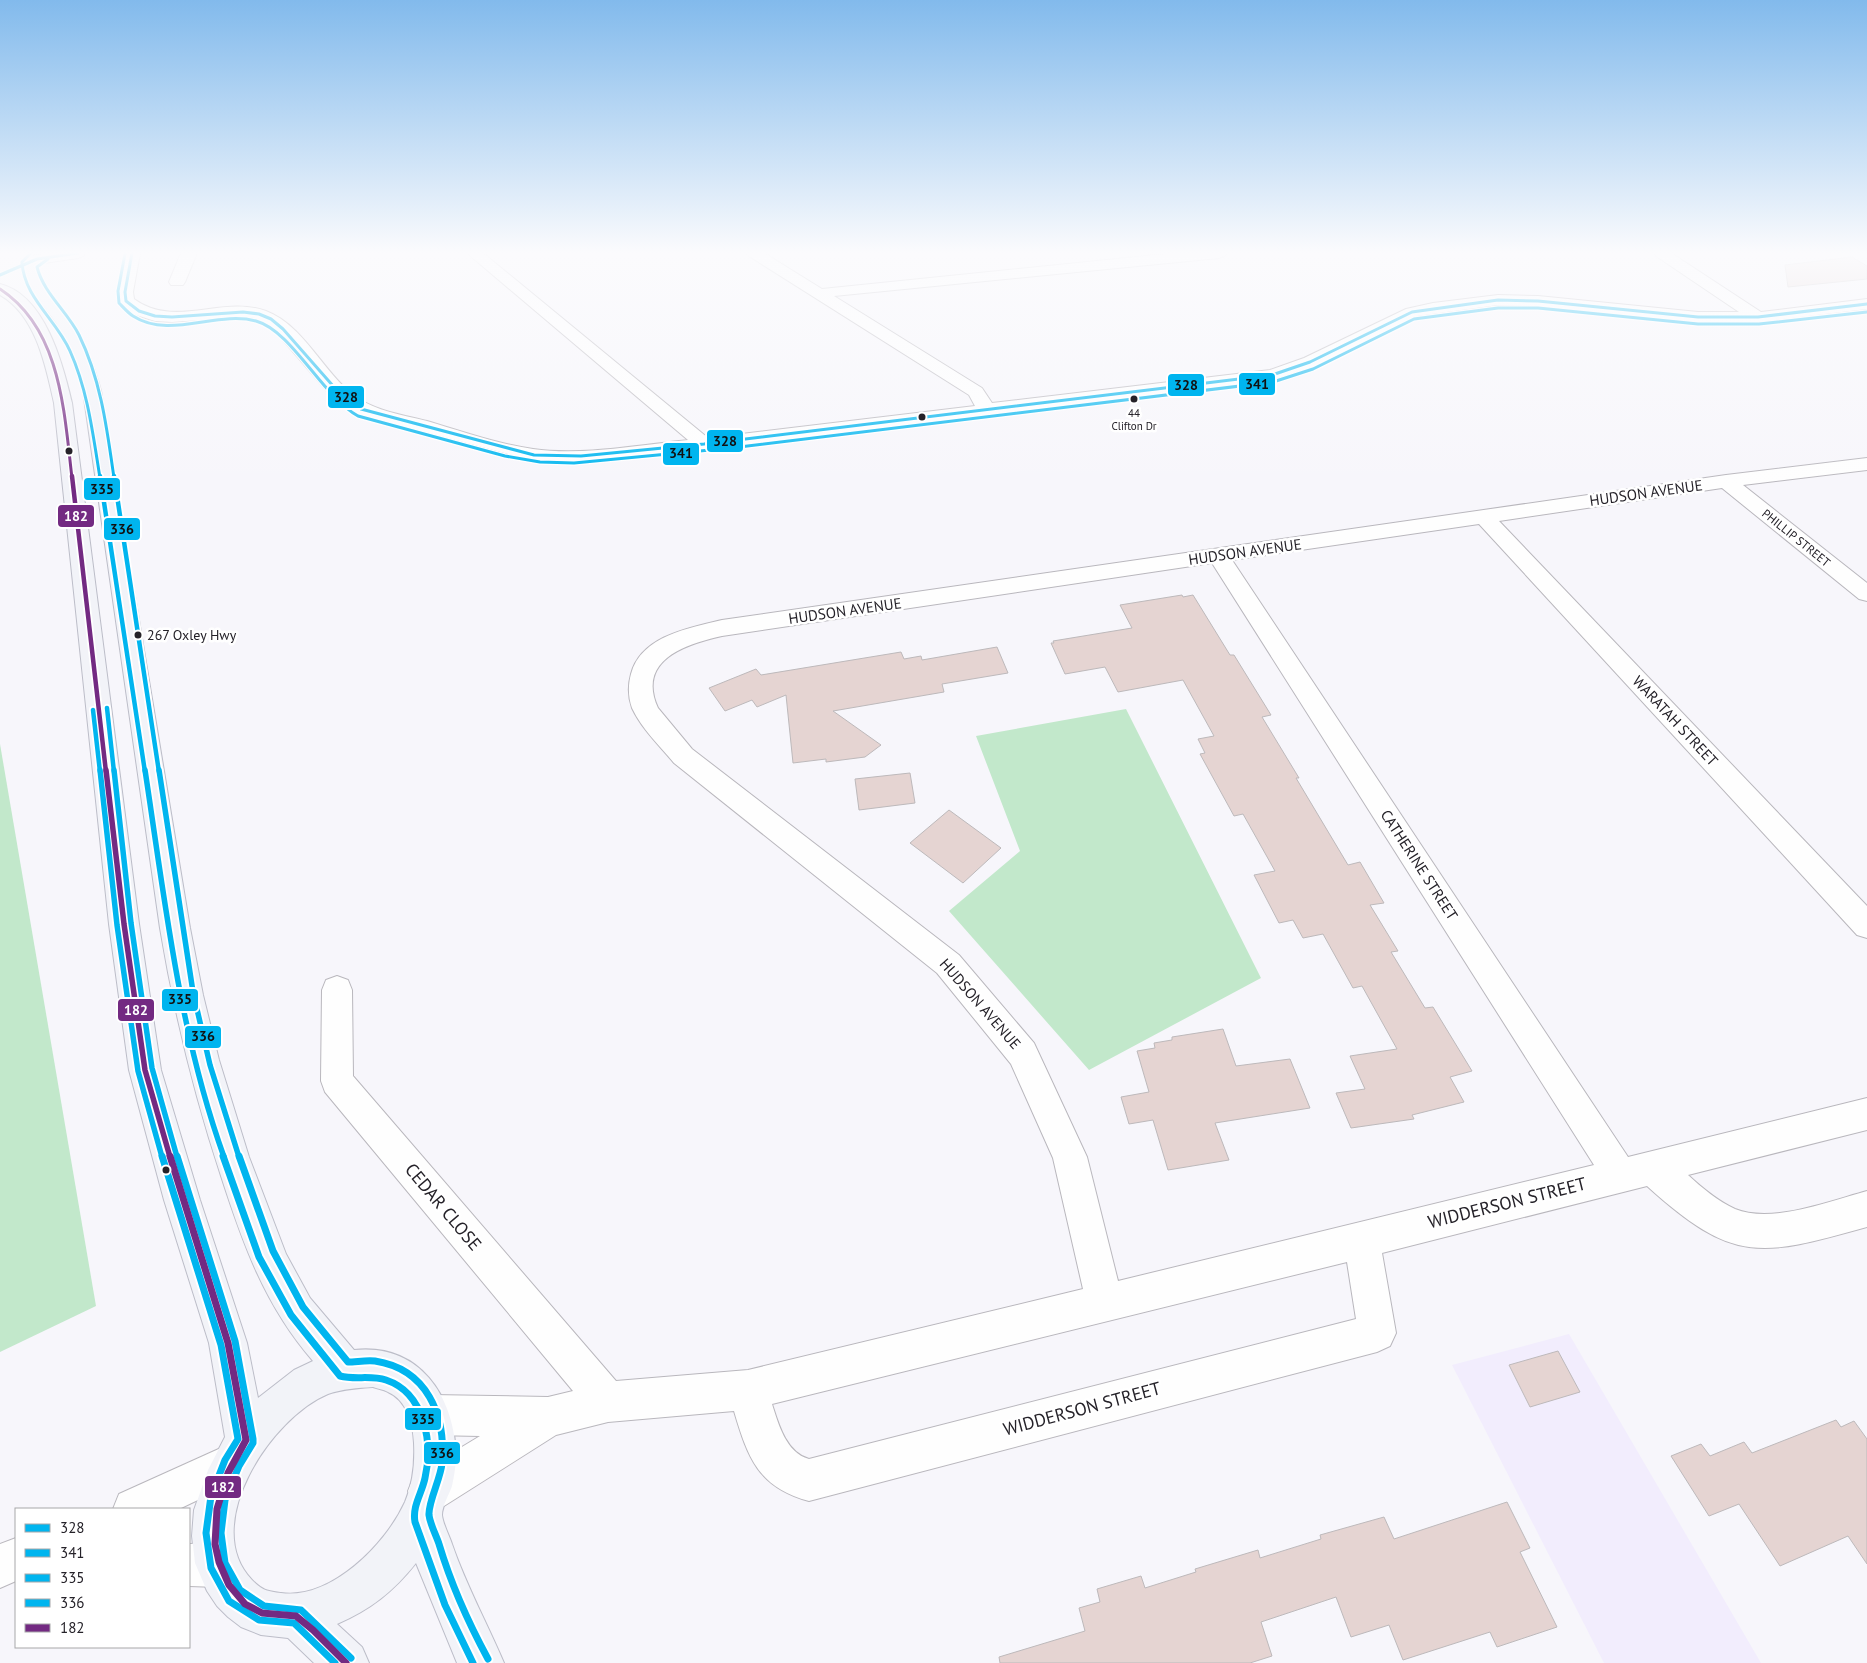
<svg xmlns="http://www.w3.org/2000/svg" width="1867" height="1663" font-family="'PT Sans',sans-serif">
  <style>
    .built { fill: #f2edfd }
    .green { fill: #c2e8cb }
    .building { fill: #e5d4d2; stroke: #bdb9bb }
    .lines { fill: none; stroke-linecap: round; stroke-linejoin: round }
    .minor-casing { stroke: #b9b7bd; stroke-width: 2 }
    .major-casing { stroke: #bcbdc8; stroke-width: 2 }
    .minor { fill: #fefefe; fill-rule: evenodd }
    .major { fill: #f2f3f8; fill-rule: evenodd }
    .bus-1-casing { stroke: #fff; stroke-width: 5.5 }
    .bus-2-casing { stroke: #fff; stroke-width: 5.5 }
    .bus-3-far3-casing { stroke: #fff; stroke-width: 5.5 }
    .bus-3-far2-casing { stroke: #fff; stroke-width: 8 }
    .bus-3-far1-casing { stroke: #fff; stroke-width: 9 }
    .bus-3-casing { stroke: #fff; stroke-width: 11 }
    .bus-4-far3-casing { stroke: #fff; stroke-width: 5.5 }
    .bus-4-far2-casing { stroke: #fff; stroke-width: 8 }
    .bus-4-far1-casing { stroke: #fff; stroke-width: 9 }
    .bus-4-casing { stroke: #fff; stroke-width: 11 }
    .bus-5-far3-casing { stroke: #fff; stroke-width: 5.5 }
    .bus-5-far2-casing { stroke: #fff; stroke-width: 8 }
    .bus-5-far1-casing { stroke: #fff; stroke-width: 9 }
    .bus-5-casing { stroke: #fff; stroke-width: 11 }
    .bus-1 { stroke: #00b5ef; stroke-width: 3 }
    .bus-2 { stroke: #00b5ef; stroke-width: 3 }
    .bus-3-far3 { stroke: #00b5ef; stroke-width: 3 }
    .bus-3-far2 { stroke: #00b5ef; stroke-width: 4.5 }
    .bus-3-far1 { stroke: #00b5ef; stroke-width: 5.5 }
    .bus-3 { stroke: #00b5ef; stroke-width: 7 }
    .bus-4-far3 { stroke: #00b5ef; stroke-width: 3 }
    .bus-4-far2 { stroke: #00b5ef; stroke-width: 4.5 }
    .bus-4-far1 { stroke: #00b5ef; stroke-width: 5.5 }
    .bus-4 { stroke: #00b5ef; stroke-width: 7 }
    .bus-5-far3 { stroke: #732a82; stroke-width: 3 }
    .bus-5-far2 { stroke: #732a82; stroke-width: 4.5 }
    .bus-5-far1 { stroke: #732a82; stroke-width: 5.5 }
    .bus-5 { stroke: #732a82; stroke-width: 7 }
    .bus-dot { fill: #252229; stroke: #fff; stroke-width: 2 }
    .labels { text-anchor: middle; stroke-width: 5; stroke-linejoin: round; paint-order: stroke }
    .far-bus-label { font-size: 11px; fill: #252229; stroke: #fff }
    .far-street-label { font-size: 12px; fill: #252229; stroke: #fff }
    .bus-label { font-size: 14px; fill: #252229; stroke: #fff; text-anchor: start }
    .street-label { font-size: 15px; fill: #252229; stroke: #fff }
    .near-street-label { font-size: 18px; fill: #252229; stroke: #fff }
    .line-badge { stroke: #fff; stroke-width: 2 }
    .badge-label { font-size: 14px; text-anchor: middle; font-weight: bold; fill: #fff }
    .pale-badge-label { font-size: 14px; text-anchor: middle; font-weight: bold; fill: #111 }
  </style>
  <rect width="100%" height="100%" fill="#f7f6fb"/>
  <polygon class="built" points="1569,1334 1761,1663 1604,1663 1452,1365"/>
  <g class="green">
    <polygon points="1126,709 1261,978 1089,1070 949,911 1020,851 976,736"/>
    <polygon points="0,744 96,1306 0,1352"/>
  </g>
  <g class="building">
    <polygon points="1852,257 1867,266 1867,279 1788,287 1785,265"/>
    <polygon points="1182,595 1183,597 1193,595 1230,655 1234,655 1271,715 1262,717 1299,778 1296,778 1348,865 1360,862 1384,903 1370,905 1398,951 1391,952 1425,1008 1433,1007 1472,1071 1450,1077 1464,1102 1412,1115 1414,1119 1351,1128 1336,1093 1365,1089 1350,1056 1397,1049 1362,986 1353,988 1323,934 1303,938 1293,920 1279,923 1254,875 1275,871 1243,814 1234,816 1200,754 1205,753 1198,739 1214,736 1183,680 1118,692 1105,667 1065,674 1051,643 1054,643 1053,641 1132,628 1120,605"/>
    <polygon points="997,647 1008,673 942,684 944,692 833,711 881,745 865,757 826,762 826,759 793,763 786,695 757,707 752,700 725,711 709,688 756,669 761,675 901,652 904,659 921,656 922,660"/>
    <polygon points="910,773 915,803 859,810 855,779"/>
    <polygon points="949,810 1001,848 963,883 910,843"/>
    <polygon points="1223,1029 1236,1066 1290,1059 1310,1108 1215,1123 1229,1160 1168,1170 1153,1120 1129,1124 1121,1097 1149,1092 1137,1051 1155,1048 1154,1043 1172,1040 1172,1037"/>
    <polygon points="1558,1351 1580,1392 1530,1407 1509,1365"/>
    <polygon points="1836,1420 1841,1427 1854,1421 1867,1439 1867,1564 1848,1536 1780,1566 1739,1504 1709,1516 1671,1456 1701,1444 1710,1456 1744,1442 1752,1453"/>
    <polygon points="1507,1502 1530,1548 1520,1552 1557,1627 1497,1647 1490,1632 1403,1660 1389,1625 1351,1637 1336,1597 1261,1622 1272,1656 1250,1663 1000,1663 999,1657 1085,1631 1079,1608 1100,1602 1097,1589 1141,1576 1145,1588 1196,1572 1195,1569 1258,1550 1260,1558 1321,1539 1320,1535 1384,1517 1394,1539"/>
  </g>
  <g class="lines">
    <g class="minor-casing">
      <g id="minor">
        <polygon points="48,253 86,253 83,256 78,258 37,264 32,262 29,259 32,256"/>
        <path d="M124 253H140L133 292 134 299C175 329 222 295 266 311 305 326 323 373 356 397 376 411 403 415 427 421 461 431 497 444 533 449 582 456 639 445 688 440L467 253H483L708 438 975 406 969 395 749 256 747 253H764L822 289 1175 253H1227L1224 256 1219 258 834 296 982 388 992 403 1270 370 1304 358 1406 309 1433 303 1498 295 1538 296 1698 312H1739L1656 256 1654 253H1671L1761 312 1867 299V309L1758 322H1698L1538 306 1498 305 1417 316 1316 366 1272 380 704 450 581 462 534 461 354 413 327 391 277 333 265 323 255 318 243 317 172 322 155 321 133 314 118 301 117 292Z"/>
        <polygon points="181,253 197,253 185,282 183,285 171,285 169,282"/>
        <path d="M1867 458V470L1743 485 1867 583V601L1859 599 1722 488 1499 521 1867 906V938L1857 935 1479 524 1232 560 1628 1157 1867 1098V1130L1688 1175C1702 1188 1718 1201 1735 1209 1772 1224 1830 1201 1867 1191V1227C1760 1257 1733 1264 1647 1186L1382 1253 1396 1333 1390 1346 1377 1352 809 1501C758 1487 748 1458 734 1411L608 1422 556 1435 444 1506 429 1512 414 1506 408 1491 414 1476 480 1436 431 1435 417 1429 411 1415 417 1401 431 1395 548 1397 573 1391 325 1092 321 1081 322 990 326 980 337 976 348 980 352 990 353 1076 616 1381 748 1370 1083 1289 1053 1158 1011 1064 937 973 674 763C659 745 642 729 632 708 628 697 628 685 631 674 641 636 689 628 722 620L1726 475ZM1212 563 1594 1165 1118 1281 1087 1157 1034 1043 959 955 692 749 658 708C636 660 686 644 722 636ZM1347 1262 1356 1319 809 1459C786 1453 778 1423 772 1404Z"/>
        <polygon points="232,1443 246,1449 252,1463 246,1477 179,1509 113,1509 119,1494"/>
        <polygon points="16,1538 16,1581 0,1588 0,1544"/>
        <polygon points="218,1543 233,1550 240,1565 233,1580 218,1587 189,1586 189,1544"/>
      </g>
    </g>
    <g class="major-casing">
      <path id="major" d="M29 259 34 261C40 269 39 281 45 290 52 299 61 307 68 316 84 339 94 365 101 391L190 928 203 995 219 1060 249 1157 286 1254 310 1298 354 1350C419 1343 455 1396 456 1456 456 1465 454 1477 452 1486 449 1495 442 1506 442 1515 443 1524 449 1535 452 1544 466 1585 487 1623 504 1663H457L416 1563C394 1591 370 1610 337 1624L362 1647 369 1663H314L288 1638 261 1635 241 1627 228 1617 217 1606 207 1591 195 1563 192 1536 194 1510 208 1470 225 1437 209 1343 164 1200 129 1070 109 924 54 403C46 367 36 315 0 295V284C45 295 63 364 72 403L139 924 161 1070 200 1200 247 1343 258 1398 294 1370 313 1361C265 1306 243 1244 221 1176 194 1094 174 1012 160 928L83 391C77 369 70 346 58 326 44 303 26 293 21 264L24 261ZM373 1387C378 1389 383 1389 388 1392 407 1400 413 1424 414 1443 415 1463 413 1483 405 1502 386 1544 331 1600 281 1593 267 1591 263 1591 252 1580 199 1525 272 1417 328 1394 342 1389 358 1388 373 1387Z"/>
    </g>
    <use href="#minor" class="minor"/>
    <use href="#major" class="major"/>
    <g class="bus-1-casing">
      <g id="bus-1">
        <polyline points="132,253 125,292 126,301 139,311 155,316 172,317 243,312 259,314 271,319 283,329 334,387 361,409 534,455 581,456 704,444 1272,375 1310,362 1412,312 1498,300 1538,301 1698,317 1758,317 1867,304"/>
        <polyline points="0,275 37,259 78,253"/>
      </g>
    </g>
    <g class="bus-2-casing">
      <path id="bus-2" d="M125 254 118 291 119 303C123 307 128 313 133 316 170 340 217 310 256 321 292 331 322 396 358 416L505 456 540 462 574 463 731 448 1273 382 1313 369 1414 319 1498 308H1538L1698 324H1759L1867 312"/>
    </g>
    <g class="bus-3-far3-casing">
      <path id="bus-3-far3" d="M31 253 22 262C24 298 56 319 70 351 88 391 93 435 100 478"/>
    </g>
    <g class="bus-3-far2-casing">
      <g id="bus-3-far2">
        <polyline points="100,476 145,772"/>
        <polyline points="93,710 100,772"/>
      </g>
    </g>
    <g class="bus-3-far1-casing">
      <g id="bus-3-far1">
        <polyline points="100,770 117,925 138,1071 162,1157"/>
        <path d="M145 770C165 901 179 1032 224 1157"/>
      </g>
    </g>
    <g class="bus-3-casing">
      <g id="bus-3">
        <polyline points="162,1156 221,1345 238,1439 225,1460 211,1496 206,1533 211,1568 229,1601 259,1620 294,1623 335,1663"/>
        <path d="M223 1156 259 1257 291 1315 340 1376C355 1380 371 1375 386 1380 425 1393 433 1443 425 1478 422 1493 412 1506 415 1522L445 1605 473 1663"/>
      </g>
    </g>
    <g class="bus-4-far3-casing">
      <path id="bus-4-far3" d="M48 259 37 267C44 294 67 311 79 335 101 380 107 429 114 478"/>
    </g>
    <g class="bus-4-far2-casing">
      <g id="bus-4-far2">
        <polyline points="114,476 159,772"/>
        <polyline points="107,708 114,772"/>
      </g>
    </g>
    <g class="bus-4-far1-casing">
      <g id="bus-4-far1">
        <polyline points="114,770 131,923 152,1068 177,1157"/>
        <polyline points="159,770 193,992 210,1065 239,1157"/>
      </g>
    </g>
    <g class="bus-4-casing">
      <g id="bus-4">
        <polyline points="177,1156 235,1341 253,1439 253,1443 239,1466 225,1500 221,1533 225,1563 240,1590 264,1606 301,1610 351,1658"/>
        <path d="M239 1156 273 1251 303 1307 348 1362C356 1362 366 1360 375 1361 427 1369 446 1415 442 1463 441 1478 428 1502 429 1515 430 1524 436 1535 439 1544 451 1584 468 1622 488 1659"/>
      </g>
    </g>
    <g class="bus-5-far3-casing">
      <path id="bus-5-far3" d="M0 289C61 329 64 411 72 478"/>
    </g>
    <g class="bus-5-far2-casing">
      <polyline id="bus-5-far2" points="72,476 106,772"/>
    </g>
    <g class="bus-5-far1-casing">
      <polyline id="bus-5-far1" points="106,770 124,924 145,1070 170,1157"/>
    </g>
    <g class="bus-5-casing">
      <polyline id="bus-5" points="170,1156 228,1343 246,1440 228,1473 217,1509 215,1544 219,1562 229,1585 245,1604 262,1613 296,1616 313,1630 346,1663"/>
    </g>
    <use href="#bus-1" class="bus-1"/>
    <use href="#bus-2" class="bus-2"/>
    <use href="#bus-3-far3" class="bus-3-far3"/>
    <use href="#bus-3-far2" class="bus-3-far2"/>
    <use href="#bus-3-far1" class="bus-3-far1"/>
    <use href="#bus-3" class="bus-3"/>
    <use href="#bus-4-far3" class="bus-4-far3"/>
    <use href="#bus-4-far2" class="bus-4-far2"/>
    <use href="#bus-4-far1" class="bus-4-far1"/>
    <use href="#bus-4" class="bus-4"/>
    <use href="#bus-5-far3" class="bus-5-far3"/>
    <use href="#bus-5-far2" class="bus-5-far2"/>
    <use href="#bus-5-far1" class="bus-5-far1"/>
    <use href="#bus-5" class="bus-5"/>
  </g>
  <linearGradient id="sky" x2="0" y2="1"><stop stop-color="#82baec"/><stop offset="0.52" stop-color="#fbfbfd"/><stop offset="1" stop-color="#fbfbfd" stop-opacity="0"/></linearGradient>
  <rect width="1867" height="486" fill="url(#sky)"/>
  <g class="bus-dot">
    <circle cx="1134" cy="399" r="4.5"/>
    <circle cx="922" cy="417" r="4.5"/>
    <circle cx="69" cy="451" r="4.5"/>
    <circle cx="138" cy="635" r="4.5"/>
    <circle cx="166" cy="1170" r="4.5"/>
  </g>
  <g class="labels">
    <g class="far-bus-label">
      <text x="1134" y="417">44<tspan x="1134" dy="13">Clifton Dr</tspan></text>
    </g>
    <g class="far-street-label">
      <text transform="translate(1796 538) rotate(39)" y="4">PHILLIP STREET</text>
    </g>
    <g class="bus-label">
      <text x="147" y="640">267 Oxley Hwy</text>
    </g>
    <g class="street-label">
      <text transform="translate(1646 493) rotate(-8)" y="5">HUDSON AVENUE</text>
      <text transform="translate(1245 552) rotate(-8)" y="5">HUDSON AVENUE</text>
      <text transform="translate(845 611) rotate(-8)" y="5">HUDSON AVENUE</text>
      <text transform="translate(1675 721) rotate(47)" y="5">WARATAH STREET</text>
      <text transform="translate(1419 865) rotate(57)" y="5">CATHERINE STREET</text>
      <text transform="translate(980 1004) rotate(49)" y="5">HUDSON AVENUE</text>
    </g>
    <g class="near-street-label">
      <text transform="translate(1507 1203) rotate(-14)" y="6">WIDDERSON STREET</text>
      <text transform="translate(443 1207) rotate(50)" y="6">CEDAR CLOSE</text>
      <text transform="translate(1082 1409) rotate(-15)" y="6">WIDDERSON STREET</text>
    </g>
  </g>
  <g class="line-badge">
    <rect x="1238" y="372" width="38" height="24" rx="5" fill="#00b5ef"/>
    <rect x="1167" y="373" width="38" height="24" rx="5" fill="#00b5ef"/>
    <rect x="327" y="385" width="38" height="24" rx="5" fill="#00b5ef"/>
    <rect x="706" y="429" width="38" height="24" rx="5" fill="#00b5ef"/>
    <rect x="662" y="442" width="38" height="24" rx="5" fill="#00b5ef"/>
    <rect x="83" y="477" width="38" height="24" rx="5" fill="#00b5ef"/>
    <rect x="57" y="504" width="38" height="24" rx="5" fill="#732a82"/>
    <rect x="103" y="517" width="38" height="24" rx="5" fill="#00b5ef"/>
    <rect x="161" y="988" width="38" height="24" rx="5" fill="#00b5ef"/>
    <rect x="117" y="998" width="38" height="24" rx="5" fill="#732a82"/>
    <rect x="184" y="1025" width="38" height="24" rx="5" fill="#00b5ef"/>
    <rect x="404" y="1407" width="38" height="24" rx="5" fill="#00b5ef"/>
    <rect x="423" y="1441" width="38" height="24" rx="5" fill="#00b5ef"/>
    <rect x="204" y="1475" width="38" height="24" rx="5" fill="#732a82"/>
  </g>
  <g class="badge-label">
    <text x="76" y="521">182</text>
    <text x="136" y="1015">182</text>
    <text x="223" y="1492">182</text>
  </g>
  <g class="pale-badge-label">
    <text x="1257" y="389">341</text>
    <text x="1186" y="390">328</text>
    <text x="346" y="402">328</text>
    <text x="725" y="446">328</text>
    <text x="681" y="458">341</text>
    <text x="102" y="494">335</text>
    <text x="122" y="534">336</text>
    <text x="180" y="1004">335</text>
    <text x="203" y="1041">336</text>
    <text x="423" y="1424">335</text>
    <text x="442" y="1458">336</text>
  </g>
  <rect x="15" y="1508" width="175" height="140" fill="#ffffff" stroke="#a8a7a9"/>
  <rect x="25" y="1524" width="25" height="8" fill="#00b5ef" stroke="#a8a7a9"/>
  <text x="60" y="1533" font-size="15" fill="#252229">328</text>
  <rect x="25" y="1549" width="25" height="8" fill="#00b5ef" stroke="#a8a7a9"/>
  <text x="60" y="1558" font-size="15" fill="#252229">341</text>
  <rect x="25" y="1574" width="25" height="8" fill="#00b5ef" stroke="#a8a7a9"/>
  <text x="60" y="1583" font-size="15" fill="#252229">335</text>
  <rect x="25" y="1599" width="25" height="8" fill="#00b5ef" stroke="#a8a7a9"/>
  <text x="60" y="1608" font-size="15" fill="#252229">336</text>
  <rect x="25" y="1624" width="25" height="8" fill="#732a82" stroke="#a8a7a9"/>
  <text x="60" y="1633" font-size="15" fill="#252229">182</text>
</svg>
